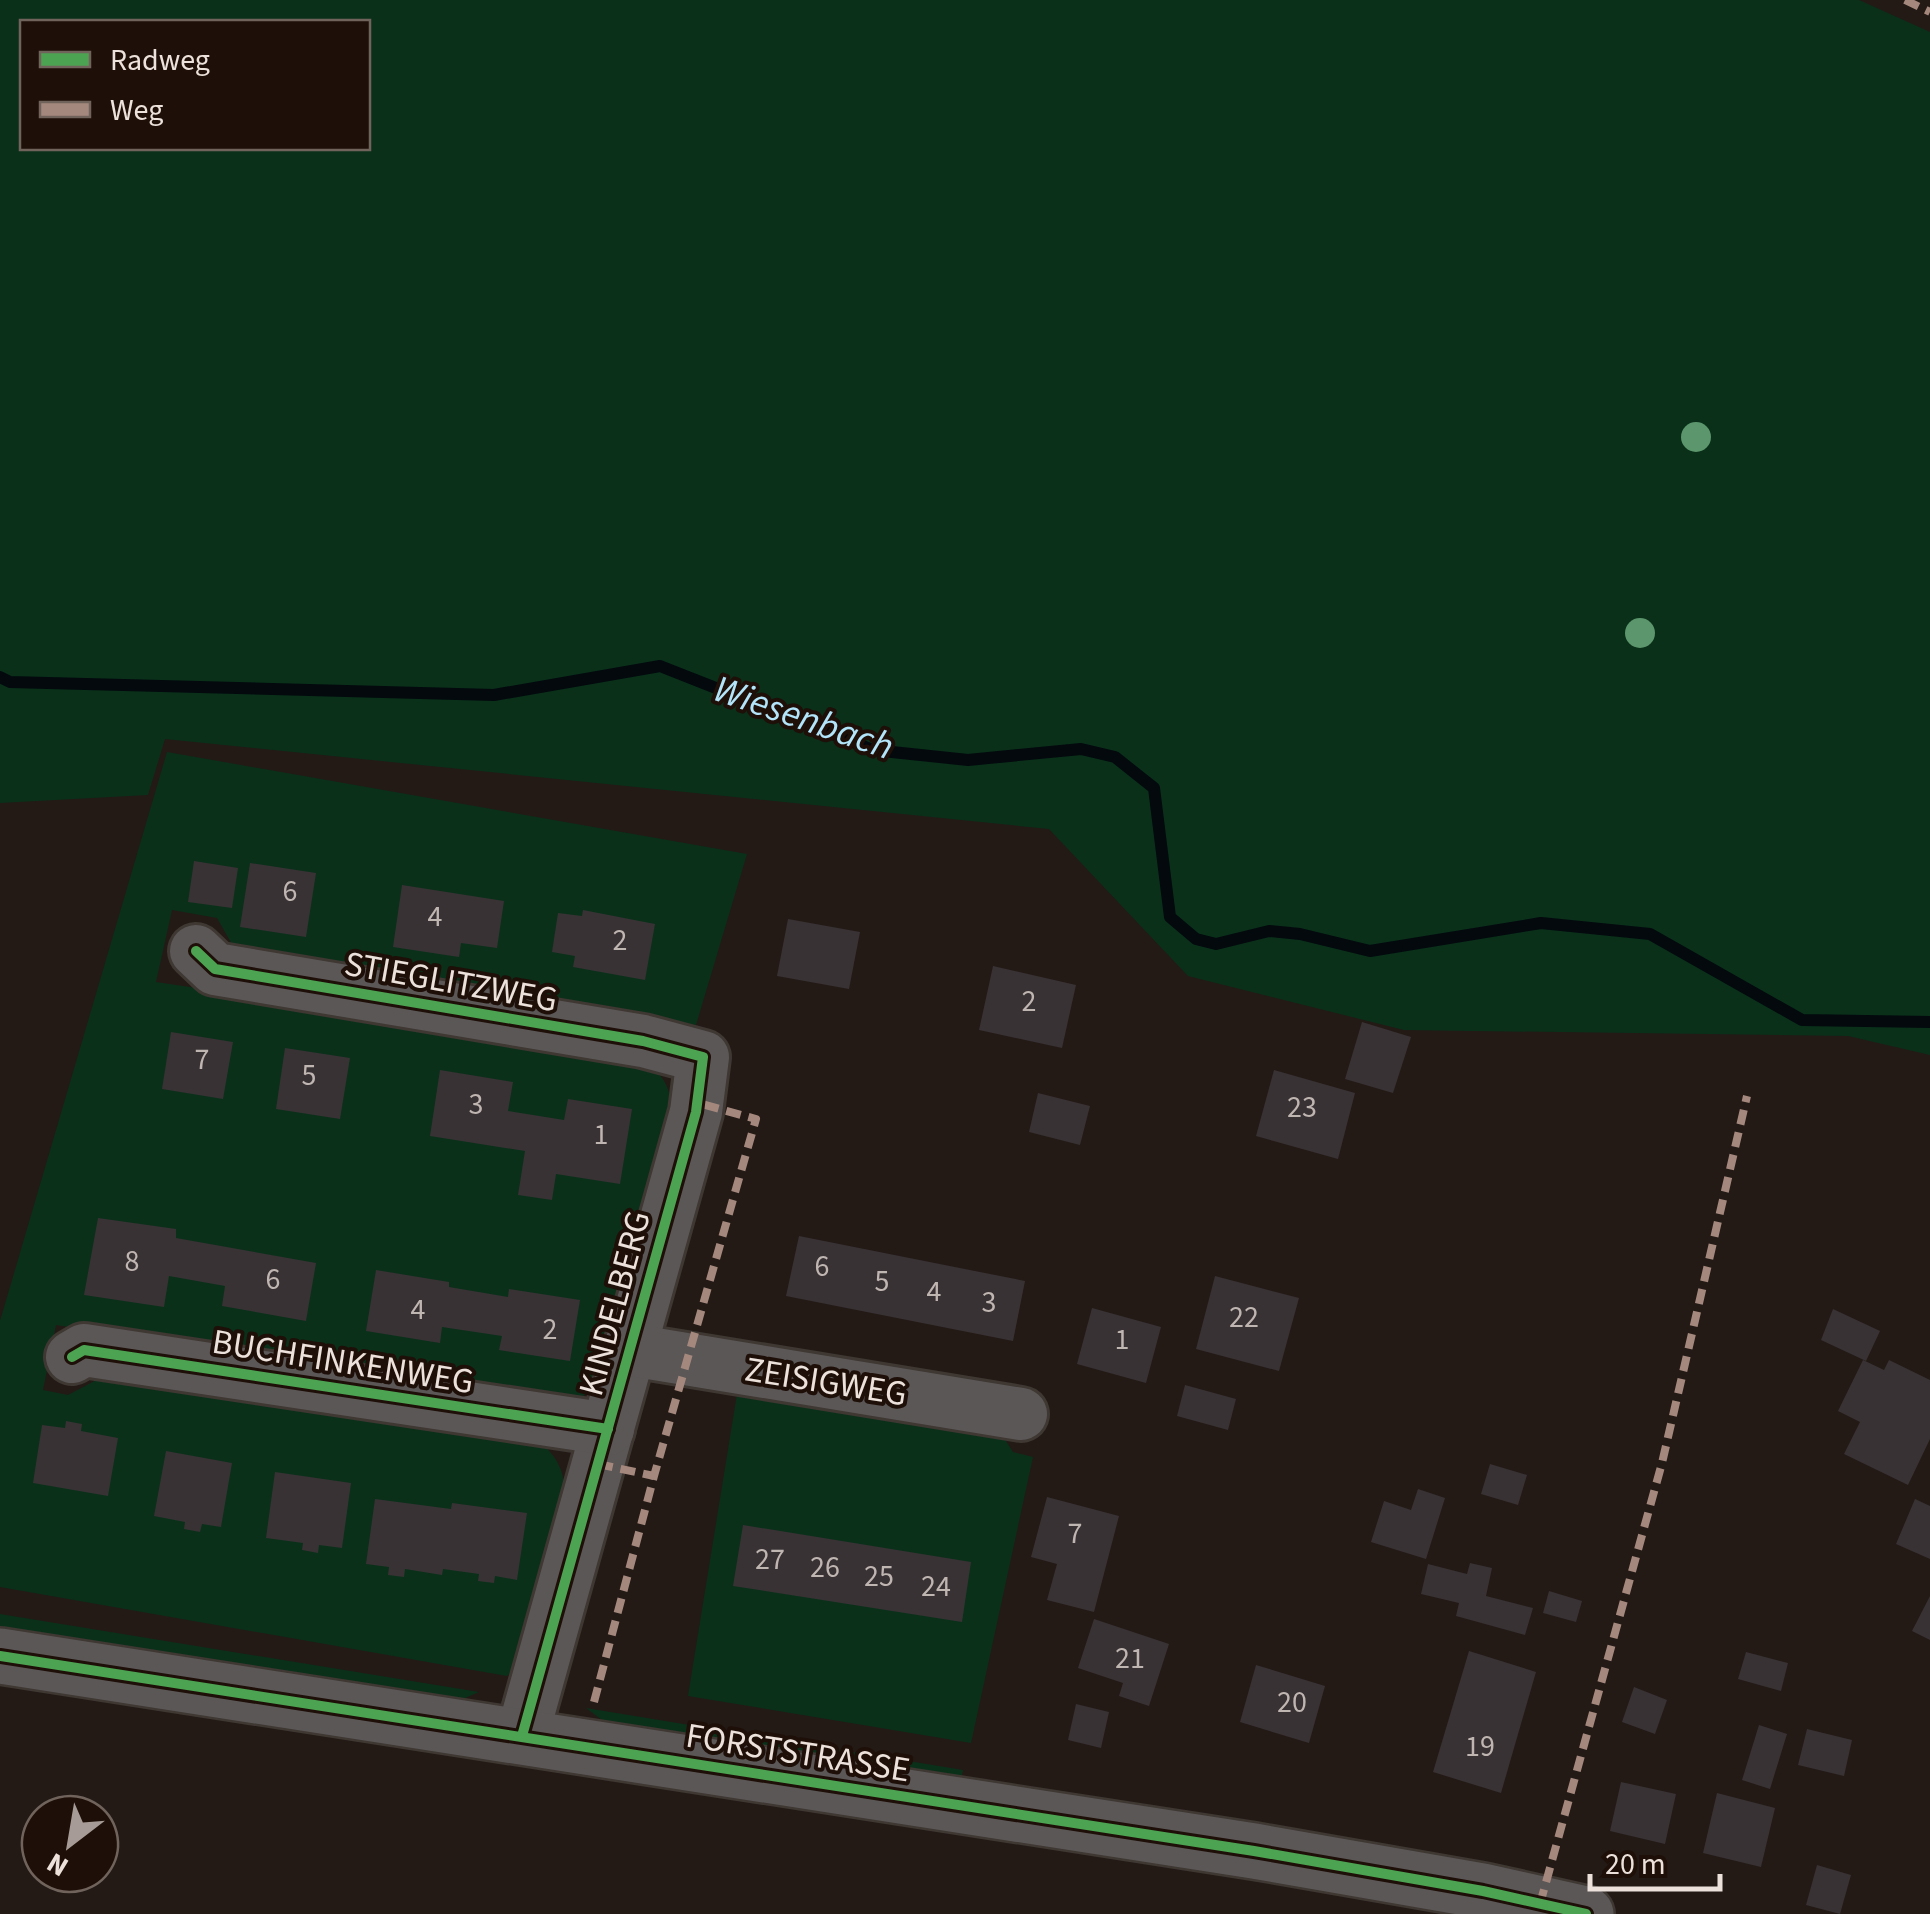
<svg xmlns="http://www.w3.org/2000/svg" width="1930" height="1914" font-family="'Source Sans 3',sans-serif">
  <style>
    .green { fill: #0a301a; fill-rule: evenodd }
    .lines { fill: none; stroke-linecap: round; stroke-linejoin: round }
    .stream { stroke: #03090d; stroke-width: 12 }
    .building { fill: #383234 }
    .minor-casing { stroke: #3e3732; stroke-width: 58 }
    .tertiary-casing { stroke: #3e3732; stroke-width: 60 }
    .minor { stroke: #5b5757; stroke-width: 52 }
    .tertiary { stroke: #5b5757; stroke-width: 55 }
    .quiet { stroke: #a5887d; stroke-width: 8; stroke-dasharray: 15 8; stroke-linecap: butt }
    .cycleway-casing { stroke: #1e0f08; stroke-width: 16 }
    .cycleway { stroke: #4ca352; stroke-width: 10 }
    .tree { fill: #5c966c }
    .labels { text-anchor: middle; stroke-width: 8; stroke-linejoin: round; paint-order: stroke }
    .number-label { font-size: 30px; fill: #bfb5b1 }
    .street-label { font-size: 35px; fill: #ece1db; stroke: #1e0f08 }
    .water-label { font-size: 38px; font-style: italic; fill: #b3e5fa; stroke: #1e0f08 }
  </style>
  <rect width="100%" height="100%" fill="#231a16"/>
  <g class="green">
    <path d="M0 0H1859L1930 32V1055L1848 1036 1404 1030 1188 976 1049 829 165 739 148 795 0 803ZM22 22H368V148H22Z"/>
    <path d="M167 752 747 854 696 1025 237 953 217 918 172 910 156 982 625 1051C658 1071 669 1074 673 1115L596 1385 582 1397 557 1402 56 1325 43 1390 68 1395 108 1374 537 1440C559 1457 564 1471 566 1499L517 1668 507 1676 0 1587V1321Z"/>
    <polygon points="738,1388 999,1430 1013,1452 1033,1457 971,1743 688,1696"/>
    <polygon points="0,1614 479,1692 456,1702 0,1632"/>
    <polygon points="586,1708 963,1770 960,1785 614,1729"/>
  </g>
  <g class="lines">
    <polyline class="stream" points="0,677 10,682 494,695 660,666 873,750 968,760 1081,749 1115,757 1154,788 1170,917 1196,939 1216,944 1269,931 1300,934 1370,951 1541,923 1650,934 1802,1020 1930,1022"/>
  </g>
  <g class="building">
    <polygon points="194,861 238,868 232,908 188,902"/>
    <polygon points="250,863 316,873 306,937 240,927"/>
    <polygon points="402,885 504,901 497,948 461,943 459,957 393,947"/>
    <polygon points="583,910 655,924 645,980 573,967 575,956 552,952 558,913 582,916"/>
    <polygon points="788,919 860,932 849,989 777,976"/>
    <polygon points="993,966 1076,985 1062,1048 979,1030"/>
    <polygon points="1362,1022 1411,1037 1393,1093 1345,1079"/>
    <polygon points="171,1032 233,1042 223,1099 162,1089"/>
    <polygon points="285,1048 350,1058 340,1119 276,1109"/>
    <polygon points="440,1070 513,1082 508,1111 564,1120 568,1099 632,1109 620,1184 556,1174 552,1200 518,1195 525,1151 430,1136"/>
    <polygon points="1274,1070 1355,1093 1338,1159 1256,1136"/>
    <polygon points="1038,1093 1090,1106 1080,1145 1029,1132"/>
    <polygon points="98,1218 176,1229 176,1238 316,1263 306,1321 222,1306 225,1286 169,1276 164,1307 84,1295"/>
    <polygon points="799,1236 1025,1281 1013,1341 786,1296"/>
    <polygon points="376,1270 449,1282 449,1287 508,1297 509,1289 580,1300 570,1361 499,1350 502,1336 442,1327 440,1343 366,1331"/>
    <polygon points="1215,1276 1299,1298 1279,1371 1196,1349"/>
    <polygon points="1092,1308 1161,1327 1146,1383 1077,1364"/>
    <polygon points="1833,1309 1880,1331 1866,1361 1821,1340"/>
    <polygon points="1863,1360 1884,1370 1889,1360 1930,1380 1930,1439 1908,1485 1844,1454 1860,1422 1838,1411"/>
    <polygon points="1185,1385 1236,1399 1228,1430 1177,1416"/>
    <polygon points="66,1421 82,1424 81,1431 118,1438 108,1496 33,1483 42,1425 65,1428"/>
    <polygon points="166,1451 232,1463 221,1527 202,1524 200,1532 184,1529 185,1522 154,1516"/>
    <polygon points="1490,1464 1527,1475 1518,1505 1481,1494"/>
    <polygon points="275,1472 351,1483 342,1548 319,1545 318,1553 302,1550 303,1543 266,1538"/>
    <polygon points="1418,1489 1445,1498 1426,1559 1371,1542 1384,1501 1411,1510"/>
    <polygon points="1047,1497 1119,1516 1094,1612 1047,1600 1057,1564 1031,1557"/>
    <polygon points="375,1499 451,1509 452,1503 527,1513 517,1580 495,1576 494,1583 478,1581 479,1574 443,1569 442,1575 405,1569 404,1577 388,1575 389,1567 366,1564"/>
    <polygon points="1915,1499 1930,1506 1930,1559 1896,1544"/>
    <polygon points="743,1525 971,1562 962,1622 733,1586"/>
    <polygon points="1470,1563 1492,1568 1486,1596 1533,1608 1525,1635 1456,1616 1459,1603 1421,1594 1428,1564 1467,1574"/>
    <polygon points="1549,1591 1582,1601 1576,1622 1543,1613"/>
    <polygon points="1930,1596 1930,1640 1912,1631"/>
    <polygon points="1094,1619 1169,1644 1149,1706 1119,1696 1123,1683 1078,1668"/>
    <polygon points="1469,1651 1536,1672 1501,1793 1433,1772"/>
    <polygon points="1746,1652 1788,1663 1781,1691 1738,1679"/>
    <polygon points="1256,1665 1325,1686 1309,1743 1240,1722"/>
    <polygon points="1634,1687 1667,1700 1655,1734 1622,1722"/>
    <polygon points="1076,1704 1109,1712 1101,1748 1068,1740"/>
    <polygon points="1759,1725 1787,1734 1770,1789 1742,1780"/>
    <polygon points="1807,1729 1852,1740 1844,1776 1798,1765"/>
    <polygon points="1621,1782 1676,1794 1665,1844 1610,1831"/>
    <polygon points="1717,1793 1775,1808 1761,1867 1703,1853"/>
    <polygon points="1817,1865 1851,1875 1840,1914 1806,1905"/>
  </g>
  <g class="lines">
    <g class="minor-casing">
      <g id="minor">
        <polyline points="196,951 215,969 643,1041 703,1057 696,1112 522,1736"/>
        <polyline points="631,1350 1021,1414"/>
        <polyline points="72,1357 84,1350 608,1429"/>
      </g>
    </g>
    <g class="tertiary-casing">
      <polyline id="tertiary" points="0,1656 1254,1851 1483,1891 1586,1914"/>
    </g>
    <use href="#minor" class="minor"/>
    <use href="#tertiary" class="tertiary"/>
    <g class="quiet">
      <polyline points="1905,0 1930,12"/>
      <polyline points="598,1464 654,1476"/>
      <polyline points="594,1702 654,1476 756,1119 698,1103"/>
      <polyline points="1540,1904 1662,1463 1747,1096"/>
    </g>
    <g class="cycleway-casing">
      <g id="cycleway">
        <polyline points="196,951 215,969 643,1041 703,1057 696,1112 522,1736"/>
        <polyline points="72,1357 84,1350 608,1429"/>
        <polyline points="0,1656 1254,1851 1483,1891 1586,1914"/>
      </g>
    </g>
    <use href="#cycleway" class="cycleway"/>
  </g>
  <g class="tree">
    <circle cx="1696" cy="437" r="15"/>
    <circle cx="1640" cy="633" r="15"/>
  </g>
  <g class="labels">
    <g class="number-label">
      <text x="290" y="901">6</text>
      <text x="435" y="926">4</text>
      <text x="620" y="950">2</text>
      <text x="1029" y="1011">2</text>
      <text x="202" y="1069">7</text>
      <text x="309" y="1085">5</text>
      <text x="476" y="1114">3</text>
      <text x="1302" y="1117">23</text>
      <text x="601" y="1144">1</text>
      <text x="132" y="1271">8</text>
      <text x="822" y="1276">6</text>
      <text x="273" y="1289">6</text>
      <text x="882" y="1291">5</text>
      <text x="934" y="1301">4</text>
      <text x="989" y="1312">3</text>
      <text x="418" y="1319">4</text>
      <text x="1244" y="1327">22</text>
      <text x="550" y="1339">2</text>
      <text x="1122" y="1349">1</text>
      <text x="1075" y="1543">7</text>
      <text x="770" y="1569">27</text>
      <text x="825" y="1577">26</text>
      <text x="879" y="1586">25</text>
      <text x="936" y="1596">24</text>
      <text x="1130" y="1668">21</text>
      <text x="1292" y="1712">20</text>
      <text x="1480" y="1756">19</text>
    </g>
    <g class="street-label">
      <text transform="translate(451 981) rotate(10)" y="12">STIEGLITZWEG</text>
      <text transform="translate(614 1303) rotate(-75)" y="12">KINDELBERG</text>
      <text transform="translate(343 1361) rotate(9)" y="12">BUCHFINKENWEG</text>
      <text transform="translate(826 1381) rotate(9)" y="12">ZEISIGWEG</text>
      <text transform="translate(798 1752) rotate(9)" y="12">FORSTSTRASSE</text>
    </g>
    <g class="water-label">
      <text transform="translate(804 717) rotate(19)" y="13">Wiesenbach</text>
    </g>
  </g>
  <rect x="20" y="20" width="350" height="130" fill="#1e0f08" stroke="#70635c" stroke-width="2.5"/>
  <rect x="40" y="52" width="50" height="15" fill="#4ca352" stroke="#70635c" stroke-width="2.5"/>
  <text x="110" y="70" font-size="30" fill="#ece1db">Radweg</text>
  <rect x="40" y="102" width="50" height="15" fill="#a5887d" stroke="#70635c" stroke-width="2.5"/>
  <text x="110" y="120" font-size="30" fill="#ece1db">Weg</text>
  <g transform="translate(70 1844) rotate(211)"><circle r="48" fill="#1e0f08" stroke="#70635c" stroke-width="2.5"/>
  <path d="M0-8L18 38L0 25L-18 38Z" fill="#a69b96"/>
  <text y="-15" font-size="28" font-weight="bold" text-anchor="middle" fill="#ece1db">N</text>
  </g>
  <path d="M1590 1874v15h130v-15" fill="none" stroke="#ece1db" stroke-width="5"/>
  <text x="1605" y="1874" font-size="30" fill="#ece1db" stroke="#1e0f08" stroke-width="8" paint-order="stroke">20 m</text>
</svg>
